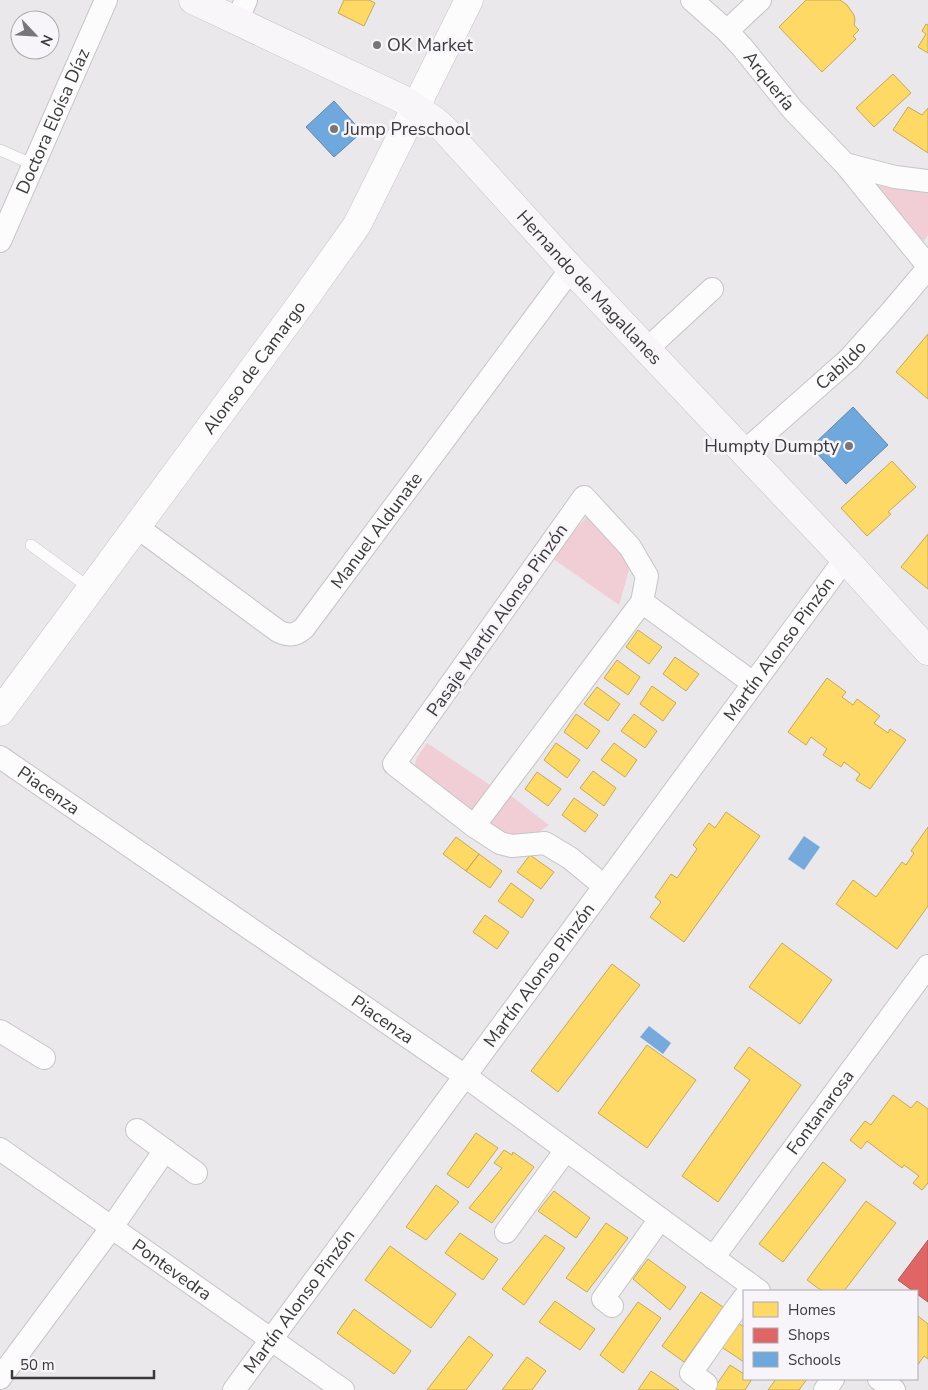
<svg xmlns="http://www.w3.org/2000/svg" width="928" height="1390" viewBox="0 0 928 1390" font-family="'Nunito Sans',sans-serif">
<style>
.green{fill:#f1ced6}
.water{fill:#77aadc}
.homes{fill:#ffd966;stroke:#c4a959}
.shops{fill:#e06666;stroke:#ae5859}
.schools{fill:#6fa8dc;stroke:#5f87ac}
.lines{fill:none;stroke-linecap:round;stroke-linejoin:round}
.service-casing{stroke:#c5c4c6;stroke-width:12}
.minor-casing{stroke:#c5c4c6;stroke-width:24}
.tertiary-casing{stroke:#c5c4c6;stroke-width:29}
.secondary-casing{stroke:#c5c4c6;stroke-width:29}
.service{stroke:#fcfcfc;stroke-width:11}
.minor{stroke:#fcfcfc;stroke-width:22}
.tertiary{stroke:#fcfcfc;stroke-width:28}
.secondary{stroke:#f9f6f9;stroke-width:28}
.poi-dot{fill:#787679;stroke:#f7f5fa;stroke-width:2}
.labels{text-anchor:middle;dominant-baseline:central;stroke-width:5;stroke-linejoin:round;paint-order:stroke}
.poi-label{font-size:18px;fill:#3a393b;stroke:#f7f5fa;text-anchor:start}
.street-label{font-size:18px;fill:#3a393b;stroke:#f7f5fa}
</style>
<rect width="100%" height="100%" fill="#eae8eb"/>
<path class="green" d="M875 185 928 191V235L922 244Z
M588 515 623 550 629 570 619 605 552 558Z
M427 743 490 785 472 810 413 770 417 757Z
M506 792 549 825 529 839 514 840 484 823Z"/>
<path class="water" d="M804 836 820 847 804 870 788 859Z
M649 1026 671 1043 663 1054 640 1037Z"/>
<path class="homes" d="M344 0H369L375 3 364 26 338 13Z
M806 0H840L847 5 854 15 855 20 854 25 859 30 853 36 856 39 822 72 779 27Z
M926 24 928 25V53L918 47 926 34 922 31Z
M893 74 911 93 874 127 856 108Z
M908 107 922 115 928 108V153L893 130Z
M928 334V399L896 372Z
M892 461 916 487 888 512 891 514 867 536 841 508Z
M928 534V589L901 567Z
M638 630 662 647 649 664 626 647Z
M675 657 699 674 686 691 663 674Z
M617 660 640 677 628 695 604 678Z
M827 678 846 692 842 697 853 705 857 699 880 716 874 723 888 733 890 729 906 740 870 789 856 780 860 774 844 762 841 767 823 755 827 749 811 737 806 745 788 732Z
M652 686 676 703 663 721 640 704Z
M597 687 620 704 608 721 584 704Z
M576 714 600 731 587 749 564 732Z
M634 714 657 731 645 748 621 731Z
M556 743 580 760 567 778 544 760Z
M614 743 637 760 625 777 601 760Z
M593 771 616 788 604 806 580 788Z
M537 772 561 789 548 806 525 789Z
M574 798 598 815 585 832 562 815Z
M726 812 760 836 684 942 650 917 661 902 655 897 671 874 677 878 697 849 693 845 709 823 715 828Z
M928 827V906L897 949 836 904 853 880 876 897 902 862 906 865 914 853 911 851Z
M456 837 479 854 466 871 443 854Z
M479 854 502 871 490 888 466 871Z
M530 855 554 872 541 889 517 872Z
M511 883 534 900 522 918 498 901Z
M485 915 509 932 497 949 473 932Z
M782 943 832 980 800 1024 749 987Z
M612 964 640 985 558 1092 531 1071Z
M647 1045 696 1080 647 1148 598 1113Z
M749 1047 801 1085 718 1202 682 1176 750 1080 734 1068Z
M893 1095 911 1108 917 1101 928 1109V1183L922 1190 913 1183 919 1176 904 1165 902 1168 867 1141 861 1149 850 1140 865 1121 871 1125Z
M476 1133 498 1148 468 1188 447 1174Z
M504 1150 512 1155 513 1152 534 1167 492 1223 469 1208 502 1168 494 1163Z
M823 1162 846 1180 783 1262 759 1244Z
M436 1185 459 1202 426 1240 406 1227Z
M554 1191 590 1218 576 1238 538 1211Z
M866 1201 896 1223 844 1291H822L807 1280Z
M606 1223 628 1238 587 1292 566 1278Z
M460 1233 498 1259 483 1280 445 1253Z
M545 1235 565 1248 524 1305 502 1289Z
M390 1246 456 1294 431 1328 365 1280Z
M648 1259 686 1287 670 1310 633 1279Z
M701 1292 723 1307 684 1362 662 1346Z
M555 1301 595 1329 580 1350 539 1322Z
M638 1302 661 1318 623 1373 600 1355Z
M354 1309 411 1351 394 1374 337 1333Z
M918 1316 928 1324V1359L924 1356 917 1366Z
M738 1323 744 1327V1362L720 1346Z
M469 1336 493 1355 466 1390H427Z
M527 1357 546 1371 532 1390H502Z
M730 1365 744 1374V1379H752L745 1390H713Z
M651 1371 679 1390H638Z
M776 1379H807L799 1390H768Z"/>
<path class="shops" d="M928 1240V1302L917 1294V1291H913L898 1280Z"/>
<path class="schools" d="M334 101 362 132 334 157 306 127Z
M853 407 888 445 846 484 811 447Z"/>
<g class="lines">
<g class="service-casing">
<path id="service" d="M0 150 34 165
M31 545 91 589"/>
</g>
<g class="minor-casing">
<g id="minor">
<path id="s1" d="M692 0 727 31 742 47 793 110 845 164 928 266"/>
<path d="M237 21 246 0"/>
<path d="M727 31 760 0"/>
<path d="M845 164 895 177 928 181"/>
<path id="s2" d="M0 241 106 0"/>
<path d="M647 349 712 289"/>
<path id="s3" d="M744 452 849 359 890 313 928 268"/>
<path id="s4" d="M137 527 278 631C288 636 295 636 304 628L571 269"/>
<path d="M642 602 753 683"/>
<path id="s5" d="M0 757 465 1076 759 1291"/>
<path d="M474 826 642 602 647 576 630 547 584 497 394 764 474 826 500 843 512 846 545 843 570 858 604 886"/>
<path d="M0 1031 44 1058"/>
<path d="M137 1130 196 1173"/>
<path id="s6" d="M0 1149 343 1390"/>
<path d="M506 1232 566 1150"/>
<path id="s7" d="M713 1258 928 966"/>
<path d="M612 1306 603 1299 660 1219"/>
<path d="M0 1378 112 1227 165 1150"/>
<path d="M879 1379 894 1390"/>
<path d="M706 1384 691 1373 735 1310 744 1298"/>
<path id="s8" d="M234 1390 845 559"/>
<path d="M825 1390 833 1379"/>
</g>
</g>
<g class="tertiary-casing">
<g id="tertiary">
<path id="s9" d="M0 712 298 308 357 225 469 0"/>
</g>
</g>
<g class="secondary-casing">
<g id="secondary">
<path id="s10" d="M193 0 402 99 434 120 444 129 571 269 845 559 928 651"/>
</g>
</g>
<use href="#service" class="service"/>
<use href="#minor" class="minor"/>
<use href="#tertiary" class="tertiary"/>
<use href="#secondary" class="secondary"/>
</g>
<g class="poi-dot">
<circle cx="377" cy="45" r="5"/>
<circle cx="334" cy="129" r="5"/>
<circle cx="849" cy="446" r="5"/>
</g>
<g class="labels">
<g class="poi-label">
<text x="387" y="45">OK Market</text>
<text x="344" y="129">Jump Preschool</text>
<text x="839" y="446" text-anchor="end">Humpty Dumpty</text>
</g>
<g class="street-label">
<text stroke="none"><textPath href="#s1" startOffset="112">Arquería</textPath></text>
<text stroke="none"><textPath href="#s2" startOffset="131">Doctora Eloísa Díaz</textPath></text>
<text stroke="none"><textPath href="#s10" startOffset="498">Hernando de Magallanes</textPath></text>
<text stroke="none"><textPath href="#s3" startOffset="130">Cabildo</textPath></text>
<text stroke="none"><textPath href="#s9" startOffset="428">Alonso de Camargo</textPath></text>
<text stroke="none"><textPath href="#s4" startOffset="325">Manuel Aldunate</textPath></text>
<text transform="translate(497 620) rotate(-55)">Pasaje Martín Alonso Pinzón</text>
<text stroke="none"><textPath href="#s8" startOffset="920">Martín Alonso Pinzón</textPath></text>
<text stroke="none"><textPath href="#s5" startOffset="59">Piacenza</textPath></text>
<text stroke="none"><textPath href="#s8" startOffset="515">Martín Alonso Pinzón</textPath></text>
<text stroke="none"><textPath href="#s5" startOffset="464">Piacenza</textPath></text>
<text stroke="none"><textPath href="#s7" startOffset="181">Fontanarosa</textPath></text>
<text stroke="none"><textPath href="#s6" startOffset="210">Pontevedra</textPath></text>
<text stroke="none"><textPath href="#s8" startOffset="110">Martín Alonso Pinzón</textPath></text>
</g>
</g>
<rect x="743" y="1290" width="175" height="90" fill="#f7f5fa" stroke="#abaaae"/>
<rect x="753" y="1302" width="25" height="15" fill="#ffd966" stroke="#abaaae"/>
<text x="788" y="1315" font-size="15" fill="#3a393b">Homes</text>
<rect x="753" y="1328" width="25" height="15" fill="#e06666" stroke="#abaaae"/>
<text x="788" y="1340" font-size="15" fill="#3a393b">Shops</text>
<rect x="753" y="1352" width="25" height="15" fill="#6fa8dc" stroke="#abaaae"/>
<text x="788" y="1365" font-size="15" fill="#3a393b">Schools</text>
<g transform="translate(35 35) rotate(115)"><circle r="24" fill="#f7f5fa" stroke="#abaaae"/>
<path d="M0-4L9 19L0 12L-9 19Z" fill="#787679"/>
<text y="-8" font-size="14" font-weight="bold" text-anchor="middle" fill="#3a393b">N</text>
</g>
<path d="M12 1370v8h142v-8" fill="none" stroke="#3a393b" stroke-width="2.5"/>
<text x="20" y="1370" font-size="15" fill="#3a393b" stroke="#f7f5fa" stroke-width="4" paint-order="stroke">50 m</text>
</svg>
